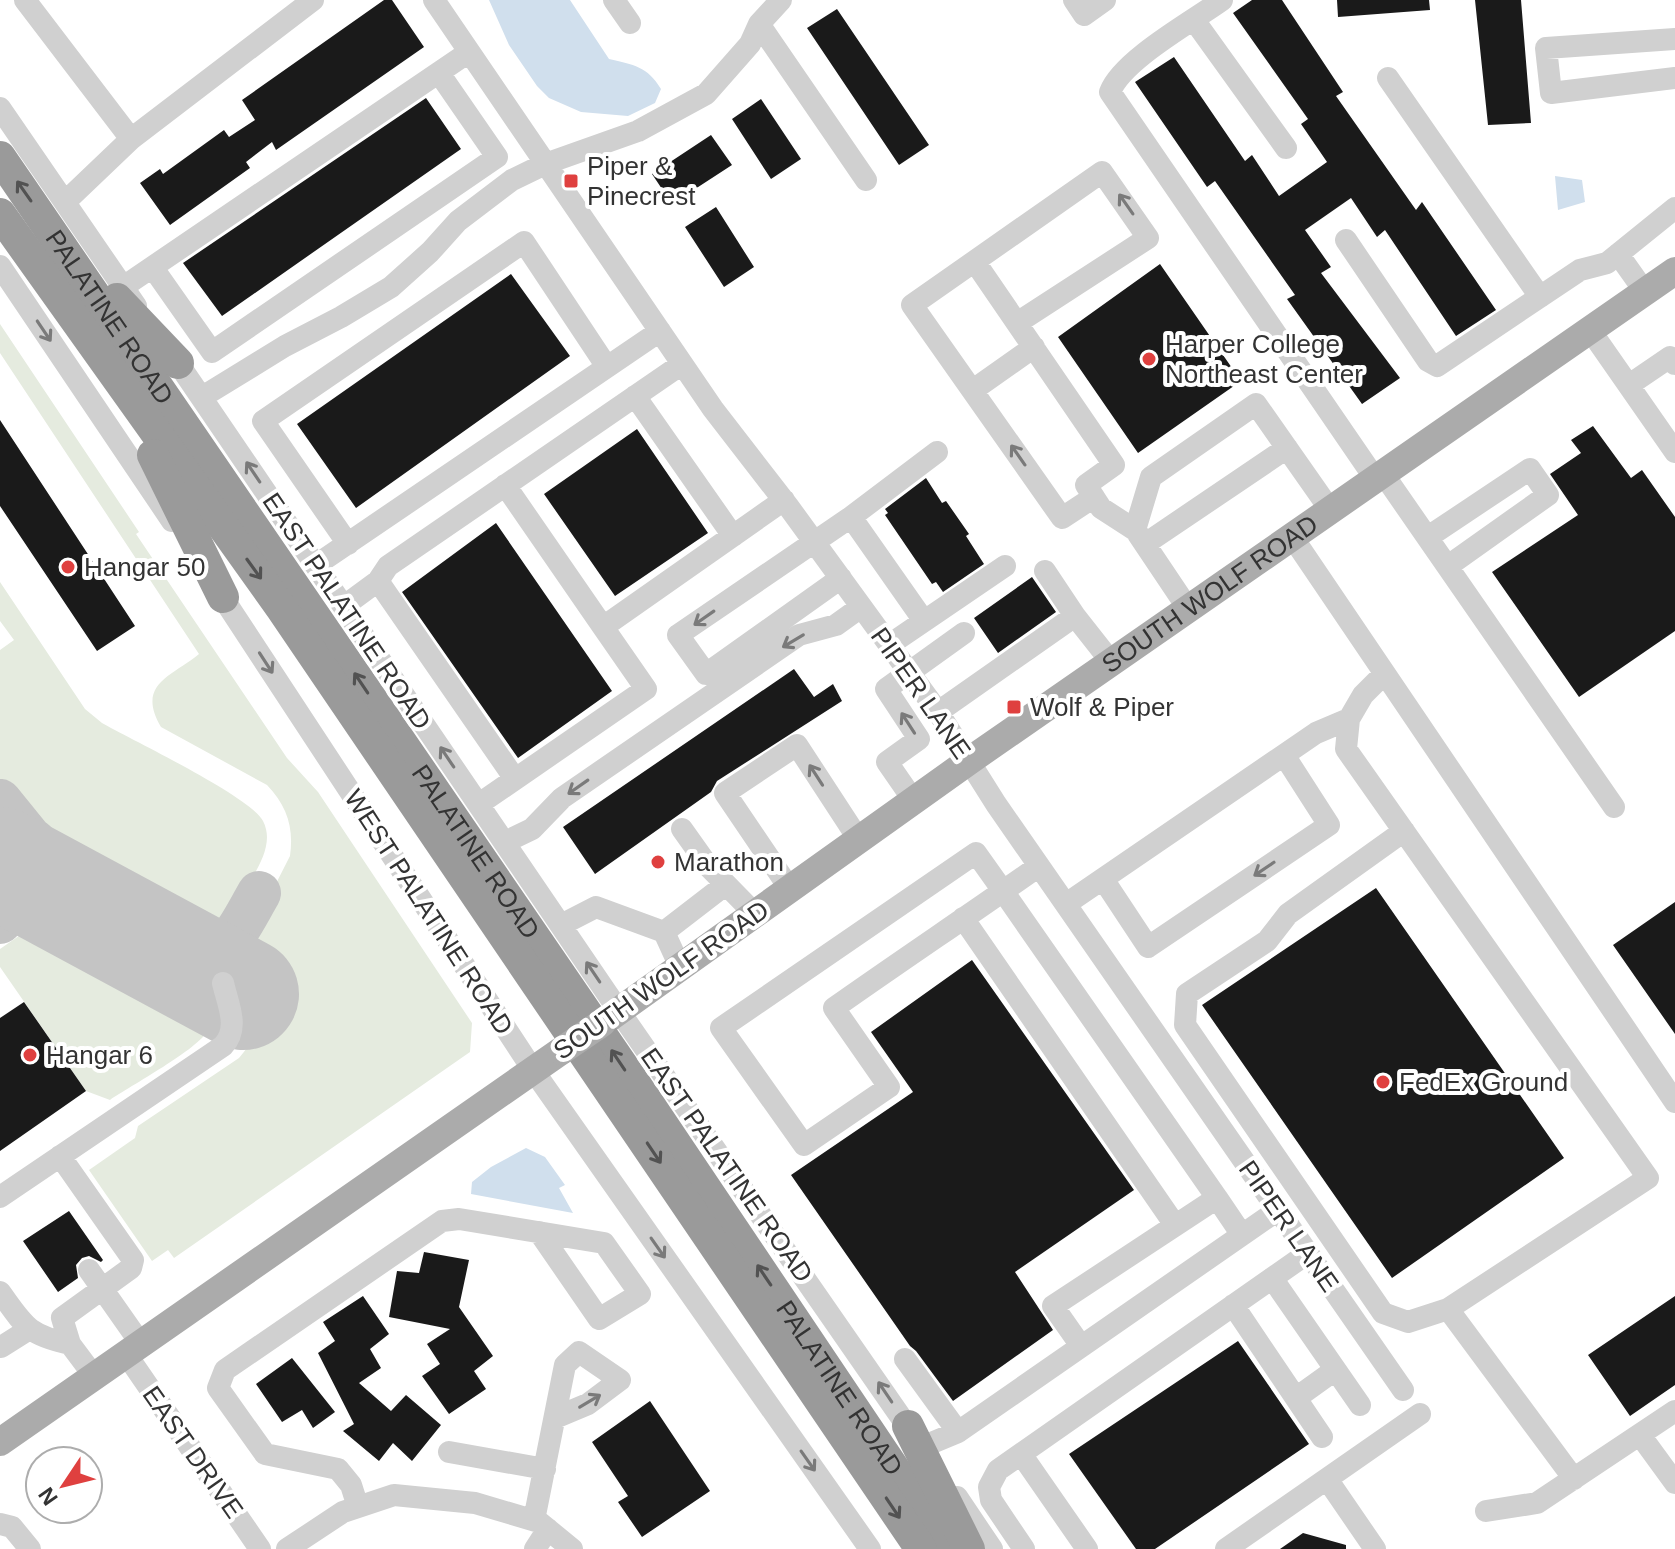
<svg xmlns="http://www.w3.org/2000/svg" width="1675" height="1549" viewBox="0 0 1675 1549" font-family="Arial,sans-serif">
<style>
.green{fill:#e5ebdf}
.water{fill:#d0dfed}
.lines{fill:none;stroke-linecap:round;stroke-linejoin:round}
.taxiway{stroke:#c4c4c4;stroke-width:44}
.runway{stroke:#c4c4c4;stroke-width:112}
.building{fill:#1a1a1a}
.minor{stroke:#d0d0d0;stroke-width:22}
.major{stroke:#ababab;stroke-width:28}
.highway{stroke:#9a9a9a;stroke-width:32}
.major-bridge{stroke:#ababab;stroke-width:28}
.oneway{stroke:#525252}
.oneway2{stroke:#7a7a7a}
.poi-dot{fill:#df403f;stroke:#fff;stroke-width:3}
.labels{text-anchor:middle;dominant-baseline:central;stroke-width:8;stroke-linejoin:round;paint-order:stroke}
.poi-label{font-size:26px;fill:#333;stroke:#fff;text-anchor:start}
.street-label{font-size:26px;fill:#333;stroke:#fff}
</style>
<rect width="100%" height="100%" fill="#fff"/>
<path class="green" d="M0 324 139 532 136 534 287 758 318 792 472 1023 470 1052 174 1258 168 1250 152 1261 89 1170 135 1138 138 1126 239 1058C279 1013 235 1006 234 966L290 856C294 827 287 806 267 785L161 727C136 684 171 677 199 654L0 353Z
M0 582 85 709 102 723C132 740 251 797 263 821 275 844 257 869 246 889 214 948 186 943 131 913 116 905 97 898 83 887 74 880 67 868 59 859 39 836 20 813 0 790V650L14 640 0 621Z
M0 811C12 824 27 839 27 858L0 843Z
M57 919 65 920 197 990C207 1002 215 1014 208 1030 199 1049 130 1086 110 1100L86 1091 0 967V949L39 922Z"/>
<path class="water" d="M489 0H570L609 59C634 65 647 66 661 89L655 103 628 116 581 112 549 98 537 86 509 45Z
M1555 176 1582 180 1585 202 1558 210Z
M526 1148 545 1157 565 1185 559 1188 573 1213 471 1194 472 1182 491 1167Z"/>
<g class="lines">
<path class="taxiway" d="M0 801 90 912
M0 922 14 908 38 863 34 841
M169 954C229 958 232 940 259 893"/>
<path class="runway" d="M0 863 243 994"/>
</g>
<path class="building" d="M384 0H392L424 47 276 150 272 142 246 162 250 168 170 225 140 183 160 169 163 174 224 130 229 137 255 120 242 100Z
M1252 0H1282L1343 92 1336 96 1416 210 1422 202 1496 310 1456 336 1385 230 1377 237 1351 198 1305 230 1331 267 1321 273 1400 378 1362 404 1287 299 1295 295 1215 181 1207 187 1135 82 1174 57 1245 161 1252 155 1279 196 1327 162 1301 124 1308 119 1233 13Z
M1337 0H1429L1430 10 1338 17Z
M1475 0H1521L1531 123 1488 125Z
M837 9 929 145 899 165 807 28Z
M426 98 461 149 222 316 183 263Z
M761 99 801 159 771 179 732 119Z
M711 135 732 165 672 204 652 174Z
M716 207 754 267 724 287 685 227Z
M1160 264 1241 381 1138 453 1058 337Z
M511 274 570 356 356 508 297 424Z
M0 420 135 626 97 651 0 506Z
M1593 426 1631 478 1642 470 1675 517V631L1579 697 1492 572 1578 515 1550 474 1581 453 1571 440Z
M637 429 708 533 615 596 544 494Z
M926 478 942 503 946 501 969 534 966 536 984 564 943 592 936 582 932 584 885 515 888 513 885 509Z
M496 523 612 691 518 758 402 592Z
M1032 577 1056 612 998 653 974 618Z
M794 669 814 697 833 684 842 701 717 781 711 792 595 874 563 827Z
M1376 888 1564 1158 1392 1278 1202 1005Z
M1675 902V1034L1613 945Z
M972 960 1134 1190 1015 1272 1053 1330 953 1401 916 1351 910 1346 791 1175 913 1092 871 1032Z
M24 1002 86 1091 0 1151V1018Z
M69 1211 103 1260 101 1262 89 1256 82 1258 76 1265 78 1278 58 1292 23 1241Z
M424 1252 469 1260 459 1307 493 1356 474 1371 486 1389 449 1414 422 1376 440 1364 427 1344 450 1329 389 1317 397 1271 419 1273Z
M363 1296 389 1334 370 1349 381 1368 359 1383 391 1411 406 1395 441 1425 412 1461 393 1443 379 1461 343 1431 354 1424 318 1353 335 1341 323 1322Z
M1675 1296V1385L1630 1416 1588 1355Z
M1238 1341 1309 1444 1155 1549H1136L1069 1454Z
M292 1358 335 1412 313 1428 302 1410 282 1422 256 1384Z
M650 1401 710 1491 642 1537 618 1502 628 1496 592 1442Z
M1303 1533 1346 1545V1549H1280Z"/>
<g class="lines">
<path class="minor" d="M25 0 131 139
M434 0 713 409 788 506 938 712 996 804 1403 1390
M614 0 630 23
M1074 0 1084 15 1105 0
M1222 0C1193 21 1122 60 1110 92L1376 480
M1194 20 1286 148
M759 24 866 180
M1675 39 1546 48 1551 93 1675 78
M1388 78 1540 297
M0 108 136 306
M65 202 131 139 313 0
M1346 240 1428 361 1437 366 1580 270 1607 263 1675 208
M1618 254 1645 292
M975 262 1114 465 1086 485 1101 508 1135 530 1151 477 1256 404 1331 511
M0 266 172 521
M153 268 212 352 497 157 439 73
M123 287 469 52
M1017 323 1148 238 1102 172 912 305 1062 518 1094 497
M1590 330 1675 452
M171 353 619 1011 914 1436
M1629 385 1670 357 1675 364
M973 390 1034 347
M635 396 733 536
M202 397 285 346 341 317 391 287 430 252 458 221 512 180 545 164 638 131 706 94 750 44 759 24 781 0
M1384 475 1614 807
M505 485 603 627
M851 517 937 452
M1138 534 1189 610
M1428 537 1530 469 1548 495 1448 566
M1293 538 1675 1102
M348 544 263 421 524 242 607 367
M1145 544 1287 448
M316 565 660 331
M841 578 706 674 678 635 851 517 924 621
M378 581 388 566 682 364
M215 586 533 1070 870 1549
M344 606 378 581 515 779
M1075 616 1112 663
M889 645 1005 566
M938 712 1075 616 1045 571
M1349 719 1346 749 1648 1178 1448 1309 1574 1479
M914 801 887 762 919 739 886 689 964 633
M479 804 646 689 603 627 784 500
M682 829 709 867 755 914
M1404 831 1288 914 1267 941 1187 994 1185 1025 1383 1313 1408 1322 1448 1309
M505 842 532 829 562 798 799 635 836 625 861 607
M1039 866C971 914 902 960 834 1008L889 1087 804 1145 721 1028 976 853 1003 891 1217 1198 1053 1306 1081 1346
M1103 879 1148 947 1329 825 1284 755
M790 889 725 793 797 745 859 840
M1066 904 1316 733 1349 719 1363 695 1384 674
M963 918 1175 1225
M561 925 596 907 664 932 725 885
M664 932 680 967
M60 1156 133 1260 131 1268 62 1318 70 1344 94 1376
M0 1197 223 1046C240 1028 228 1005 223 983
M1217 1198 1242 1235
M89 1270 141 1344
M1272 1278 1360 1405
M0 1292C24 1325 27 1335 70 1344
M1233 1305 1322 1437
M1 1347 28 1330
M126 1354 260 1549
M905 1359 958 1432
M1296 1398 1335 1370
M1640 1435 1675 1483
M922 1447 958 1432 1278 1210
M449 1452 545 1469
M1021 1454 1087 1549
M1327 1479 1375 1549
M957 1497 992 1549
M358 1507 351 1485 338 1469 265 1454 218 1388 225 1370 442 1221 459 1219 604 1243 640 1294 599 1319 539 1232
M1486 1511 1537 1503 1675 1411
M534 1520 565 1365 579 1352 620 1380 588 1404 557 1417
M0 1524 12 1527 30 1549
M287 1549 343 1512 394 1495 475 1503 539 1522 572 1549
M535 1549 548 1529
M1024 1549 991 1500 989 1487 998 1470 1308 1253
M1226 1549 1420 1414"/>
<g class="major">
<path id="s1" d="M602 1023 969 761 1675 271"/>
<path d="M0 1442 561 1051"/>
</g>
<g class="highway">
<path id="s2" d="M0 157 644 1097 948 1549"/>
<path d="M0 214 282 609 921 1549"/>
<path d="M117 299 178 363"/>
<path d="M153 455 223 597"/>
<path d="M908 1426 969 1549"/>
</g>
<path class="major-bridge" d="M561 1051 602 1023"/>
</g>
<defs><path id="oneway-shaft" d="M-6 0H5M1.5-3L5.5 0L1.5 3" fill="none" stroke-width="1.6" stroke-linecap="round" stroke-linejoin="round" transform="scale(2)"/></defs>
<g class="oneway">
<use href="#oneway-shaft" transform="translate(24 191) rotate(-125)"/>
<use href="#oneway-shaft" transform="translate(254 569) rotate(54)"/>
<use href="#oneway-shaft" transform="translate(361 683) rotate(-124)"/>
<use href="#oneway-shaft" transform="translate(618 1060) rotate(-124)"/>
<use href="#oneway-shaft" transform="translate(654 1153) rotate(56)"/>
<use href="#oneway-shaft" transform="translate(764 1275) rotate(-124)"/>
<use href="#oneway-shaft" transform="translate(893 1508) rotate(56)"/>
</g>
<g class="oneway2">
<use href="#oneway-shaft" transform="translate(1126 204) rotate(-125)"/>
<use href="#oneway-shaft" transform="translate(44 331) rotate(56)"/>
<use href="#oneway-shaft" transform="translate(1018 455) rotate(-125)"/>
<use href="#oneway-shaft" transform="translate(253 472) rotate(-124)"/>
<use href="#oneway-shaft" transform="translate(704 618) rotate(145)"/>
<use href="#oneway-shaft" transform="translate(793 641) rotate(149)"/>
<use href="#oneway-shaft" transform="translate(266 663) rotate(57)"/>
<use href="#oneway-shaft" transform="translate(908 723) rotate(-123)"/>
<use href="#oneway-shaft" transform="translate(447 757) rotate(-124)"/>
<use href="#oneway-shaft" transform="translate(816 775) rotate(-123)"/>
<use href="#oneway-shaft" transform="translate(578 787) rotate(145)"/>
<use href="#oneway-shaft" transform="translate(1264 869) rotate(146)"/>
<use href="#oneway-shaft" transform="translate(593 972) rotate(-124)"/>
<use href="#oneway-shaft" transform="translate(658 1248) rotate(55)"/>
<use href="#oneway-shaft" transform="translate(885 1392) rotate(-124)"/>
<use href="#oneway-shaft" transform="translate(590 1401) rotate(-31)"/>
<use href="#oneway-shaft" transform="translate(808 1461) rotate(55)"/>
</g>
<g class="poi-dot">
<rect x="563" y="173" width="16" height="16" rx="4"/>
<circle cx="1149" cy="359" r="8"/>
<circle cx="68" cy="567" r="8"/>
<rect x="1006" y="699" width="16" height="16" rx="4"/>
<circle cx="658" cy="862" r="8"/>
<circle cx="30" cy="1055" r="8"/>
<circle cx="1383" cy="1082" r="8"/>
</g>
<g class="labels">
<g class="poi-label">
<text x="587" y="166">Piper &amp;<tspan x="587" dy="30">Pinecrest</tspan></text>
<text x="1165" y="344">Harper College<tspan x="1165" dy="30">Northeast Center</tspan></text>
<text x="84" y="567">Hangar 50</text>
<text x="1030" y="707">Wolf &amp; Piper</text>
<text x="674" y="862">Marathon</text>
<text x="46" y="1055">Hangar 6</text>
<text x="1399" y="1082">FedEx Ground</text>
</g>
<g class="street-label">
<text stroke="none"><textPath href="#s2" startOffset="194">PALATINE ROAD</textPath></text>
<text stroke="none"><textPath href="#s1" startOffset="744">SOUTH WOLF ROAD</textPath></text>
<text transform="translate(347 611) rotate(56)">EAST PALATINE ROAD</text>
<text transform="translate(921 693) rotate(55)">PIPER LANE</text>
<text stroke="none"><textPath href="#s2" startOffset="842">PALATINE ROAD</textPath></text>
<text transform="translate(429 912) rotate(57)">WEST PALATINE ROAD</text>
<text transform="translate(661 980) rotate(-35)">SOUTH WOLF ROAD</text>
<text transform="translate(727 1165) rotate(55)">EAST PALATINE ROAD</text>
<text transform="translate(1289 1226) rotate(55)">PIPER LANE</text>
<text stroke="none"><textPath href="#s2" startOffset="1490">PALATINE ROAD</textPath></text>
<text transform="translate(193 1452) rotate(55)">EAST DRIVE</text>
</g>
</g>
<g transform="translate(64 1485) rotate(235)"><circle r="38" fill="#ffffff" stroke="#adadad" stroke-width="2"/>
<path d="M0-6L14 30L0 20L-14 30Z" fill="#df403f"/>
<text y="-12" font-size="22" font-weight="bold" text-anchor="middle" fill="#333333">N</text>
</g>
</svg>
